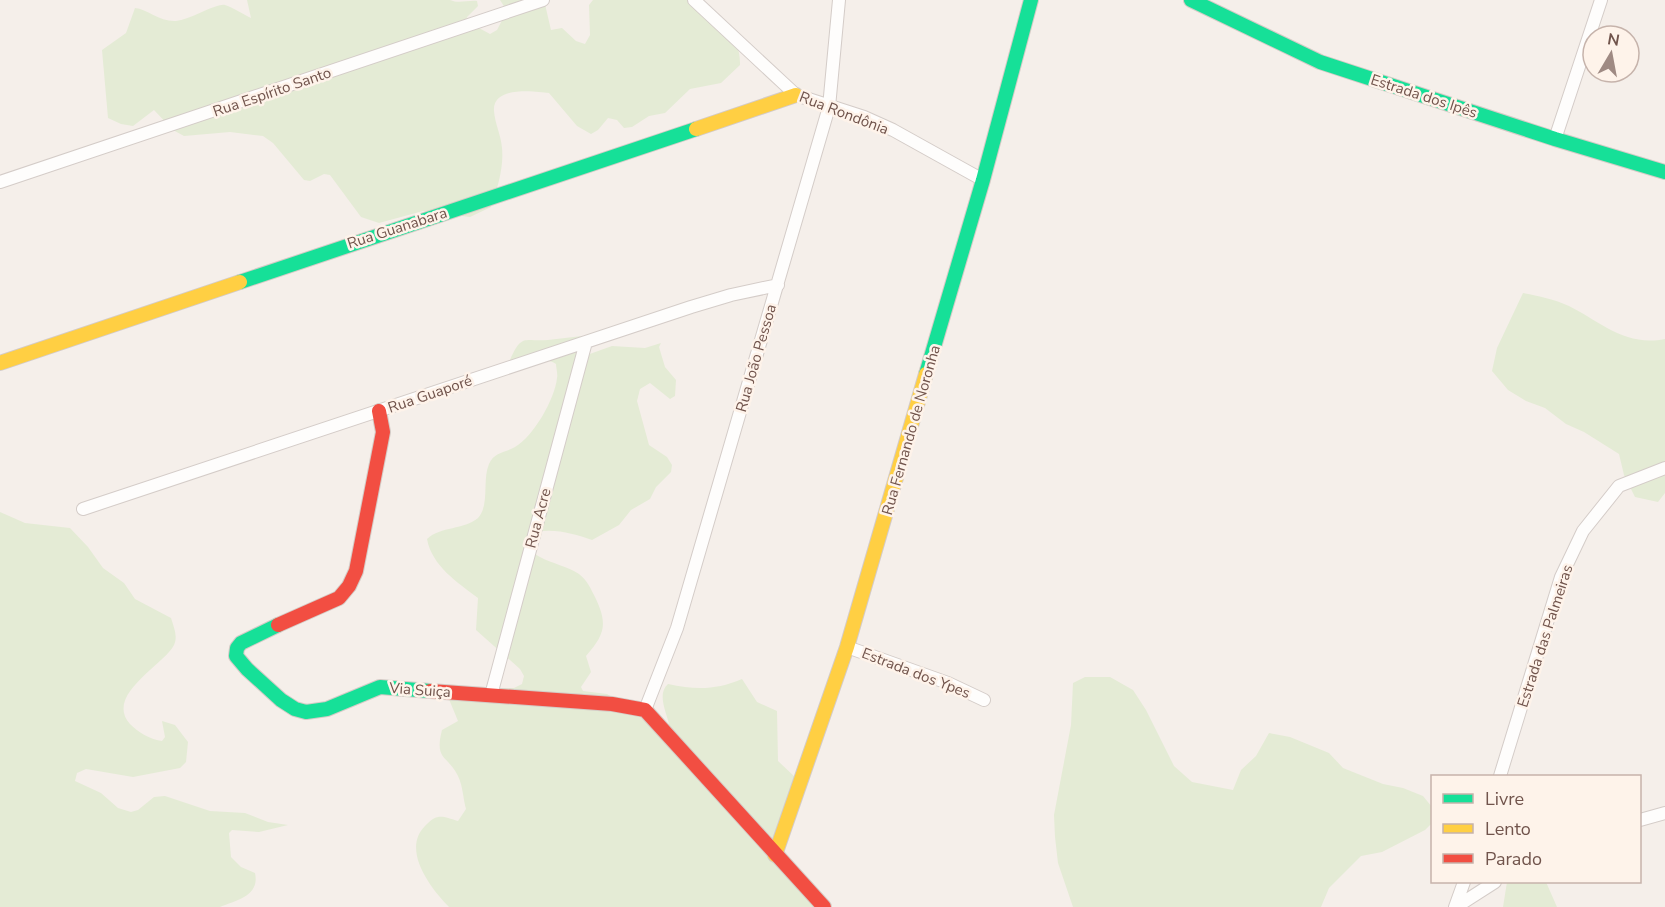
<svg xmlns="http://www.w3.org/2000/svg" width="1665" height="907" viewBox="0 0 1665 907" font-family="'Nunito Sans',sans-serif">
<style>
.green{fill:#e4ebd5}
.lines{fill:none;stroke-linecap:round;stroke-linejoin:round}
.street-casing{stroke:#d4ccc8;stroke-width:14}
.fast-casing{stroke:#d4cbc6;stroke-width:16}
.slow-casing{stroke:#d4cbc6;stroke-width:16}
.jam-casing{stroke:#d4cbc6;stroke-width:16}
.street{stroke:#fefdfc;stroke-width:12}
.fast{stroke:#16e098;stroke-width:14}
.slow{stroke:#ffcf43;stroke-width:14}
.jam{stroke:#f24e42;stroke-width:14}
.labels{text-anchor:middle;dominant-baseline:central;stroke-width:5;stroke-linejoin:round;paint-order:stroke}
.street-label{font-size:15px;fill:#71544c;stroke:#fef3ea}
</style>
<rect width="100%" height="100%" fill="#f5efea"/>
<path class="green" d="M247 0H450C459 4 468 0 477 1L478 6 467 17 466 21 490 34 497 30 507 11 500 0H544L551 30 562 28 576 41 585 44 590 35 589 5 593 0H702C722 15 741 39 740 65L721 83 690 89 665 113 649 116 632 127 624 128 617 120 608 118 598 130 591 134 577 126 549 93C534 91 492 86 494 111 495 124 501 135 502 148 504 168 497 189 491 207L470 217 423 211 379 223 361 217 330 175 324 174 310 181 304 180 273 143 263 136 230 132 184 136 173 130 154 110 133 126 121 124 108 118 102 50 126 33 135 8C147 9 160 22 176 21 190 20 216 3 225 5 234 8 243 14 251 18Z
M1523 293C1538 296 1554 299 1569 306 1601 322 1625 347 1665 339V493L1658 502 1635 497 1624 475 1619 454 1584 432 1566 424 1545 408 1526 401 1508 390 1492 371 1497 348Z
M582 336 587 338V355L612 346 645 348 661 343 659 347 665 367 676 380 675 396 670 399 650 383 640 389 637 401 649 445 667 457 672 465 671 472 656 487 650 499 631 510 619 525 592 540C572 533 548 526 527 535L526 545C531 549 535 555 540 557 553 564 567 566 579 574 587 580 591 589 595 597 608 624 605 634 586 656L591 672 581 687 583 691 607 694 665 728 669 724C666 711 657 694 668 684 696 690 716 690 742 679L757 702 777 711 778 761 795 777 781 843 788 859 820 907H449C431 889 401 850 425 826 437 813 442 816 458 821L466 809C463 799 463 786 458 776 448 755 434 761 442 730L458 721 446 692 457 688H514L522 684 524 676 520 669 476 630 478 598C457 582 432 566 427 539 441 526 464 530 478 518 490 505 482 480 489 464 494 452 505 453 515 447 533 437 555 399 557 378 558 374 556 368 556 364 544 355 527 364 513 368L510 360C522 333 524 342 548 340 559 339 571 337 582 336Z
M0 512 25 523 70 528 88 547 103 568 124 583 135 599 171 618C174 628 178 636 174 645 164 665 104 695 130 724 138 732 151 740 162 741L165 737 162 721 175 725 188 742 186 762 180 768 133 777 86 769 77 773 75 781 101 793 118 808 131 812 138 810 154 797 165 796 210 811 245 813 268 822 288 825 259 832 232 830 229 833 231 857 241 867 255 873C260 896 237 900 220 907H0Z
M1085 677H1110L1133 690 1146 710 1174 766 1192 782 1233 790 1241 770 1256 756 1269 733 1290 737 1329 753 1343 768 1383 784 1403 788 1423 796 1432 807V823L1425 830 1382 852 1361 856 1329 888 1321 907H1073L1058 863 1055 837 1054 815 1071 725 1073 683Z
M1507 882H1546L1557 907H1503Z"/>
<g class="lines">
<g class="street-casing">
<path id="street" d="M694 0 796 95 864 117 893 130 983 180
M1555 139 1601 0
M0 182 543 0
M83 509 691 307 731 295 778 285
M847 647 948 683 984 700
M491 695 586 342
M645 710 677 628 829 107 839 0
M1500 776 1561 577 1583 531 1619 486 1665 468
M1640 820 1665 813
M1455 907 1464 882
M1456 907 1495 882"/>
</g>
<g class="fast-casing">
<path id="fast" d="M1191 0 1320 62 1555 139 1665 172
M240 282 696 129
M926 374 983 180 1031 0
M278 625 241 643 237 648 236 656 247 669 281 700 295 709 306 712 327 709 380 687 430 691"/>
</g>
<g class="slow-casing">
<path id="slow" d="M696 129 796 95
M0 363 240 282
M775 855 847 647 926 374"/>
</g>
<g class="jam-casing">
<path id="jam" d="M278 625 339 598 349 586 356 571 383 432 379 411
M430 691 612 704 645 710 824 907"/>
</g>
<use href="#street" class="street"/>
<use href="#fast" class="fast"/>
<use href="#slow" class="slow"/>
<use href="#jam" class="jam"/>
</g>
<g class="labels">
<g class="street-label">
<text transform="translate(272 92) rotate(-19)">Rua Espírito Santo</text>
<text transform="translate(1424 96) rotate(18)">Estrada dos Ipês</text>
<text transform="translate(844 113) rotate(21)">Rua Rondônia</text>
<text transform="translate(397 228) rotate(-18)">Rua Guanabara</text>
<text transform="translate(756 358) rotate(-74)">Rua João Pessoa</text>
<text transform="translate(430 394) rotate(-19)">Rua Guaporé</text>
<text transform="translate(911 430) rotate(-74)">Rua Fernando de Noronha</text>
<text transform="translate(538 518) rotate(-75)">Rua Acre</text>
<text transform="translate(1545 636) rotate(-72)">Estrada das Palmeiras</text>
<text transform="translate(916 673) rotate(21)">Estrada dos Ypes</text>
<text transform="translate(420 690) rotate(4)">Via Suiça</text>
</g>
</g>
<rect x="1431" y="775" width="210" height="108" fill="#fef3ea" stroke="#c6b3ab" stroke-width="1.5"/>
<rect x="1443" y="794" width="30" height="9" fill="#16e098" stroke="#c6b3ab" stroke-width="1.5"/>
<text x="1485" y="805" font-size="18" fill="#71544c">Livre</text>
<rect x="1443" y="824" width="30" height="9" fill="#ffcf43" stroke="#c6b3ab" stroke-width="1.5"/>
<text x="1485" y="835" font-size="18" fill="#71544c">Lento</text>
<rect x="1443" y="854" width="30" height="9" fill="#f24e42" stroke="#c6b3ab" stroke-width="1.5"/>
<text x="1485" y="865" font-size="18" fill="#71544c">Parado</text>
<g transform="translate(1611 54) rotate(10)"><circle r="28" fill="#fef3ea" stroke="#c6b3ab" stroke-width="1.5"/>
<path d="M0-4.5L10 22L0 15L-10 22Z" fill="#9f8a83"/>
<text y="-9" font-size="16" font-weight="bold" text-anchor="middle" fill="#71544c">N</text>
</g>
</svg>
